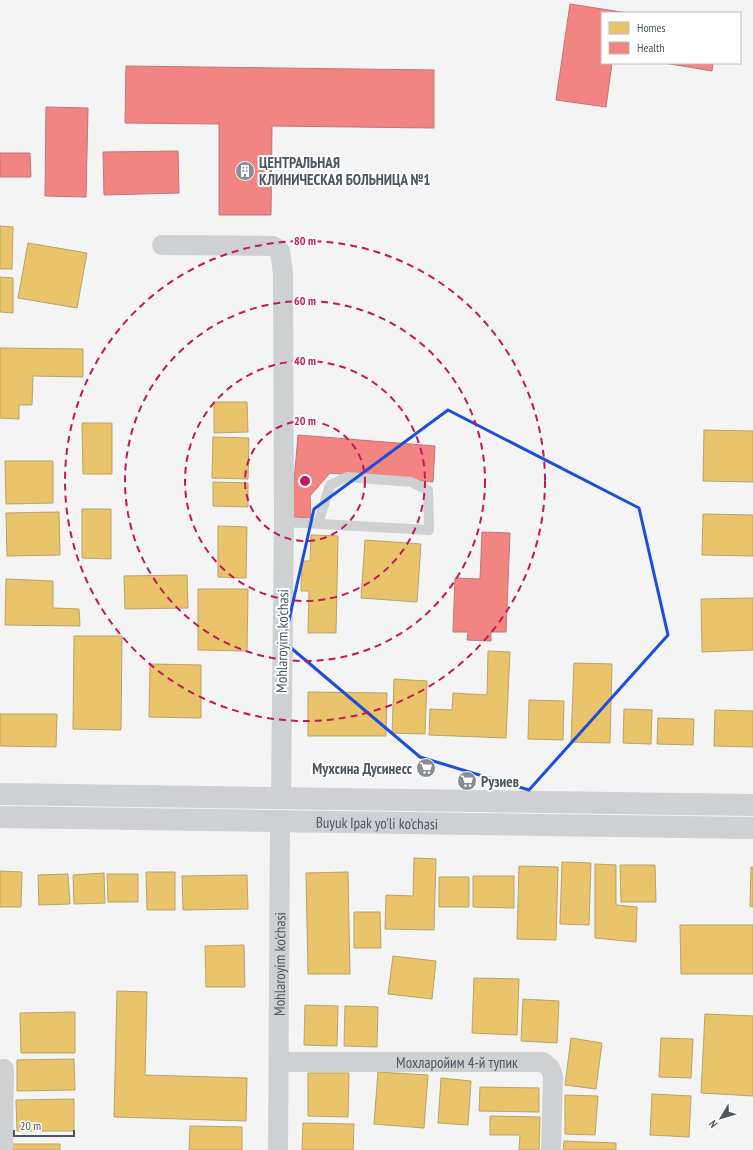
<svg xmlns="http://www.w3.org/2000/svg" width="753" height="1150" viewBox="0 0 753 1150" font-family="'PT Sans Narrow',sans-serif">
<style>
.homes{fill:#e9c46a;stroke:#b9a367}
.health{fill:#f28482;stroke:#c07678}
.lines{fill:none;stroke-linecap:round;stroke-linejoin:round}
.service{stroke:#ced0d2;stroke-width:10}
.minor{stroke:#ced0d2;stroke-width:20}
.secondary{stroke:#ced0d4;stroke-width:22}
.marked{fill:none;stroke:#1d4ed8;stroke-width:3;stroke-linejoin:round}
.ring{fill:none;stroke:#c2185b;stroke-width:2;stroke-dasharray:7 5}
.labels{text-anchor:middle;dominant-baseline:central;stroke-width:4;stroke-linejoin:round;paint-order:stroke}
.poi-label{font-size:15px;font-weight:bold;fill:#4a5661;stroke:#fff;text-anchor:start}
.street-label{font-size:15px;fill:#4a5661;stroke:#fff}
.centre{fill:#c2185b;stroke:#fff;stroke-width:2}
.ring-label{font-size:12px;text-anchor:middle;font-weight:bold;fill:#c2185b;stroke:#fff;stroke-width:4;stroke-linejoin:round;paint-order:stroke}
</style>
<rect width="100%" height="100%" fill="#f4f4f4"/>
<path class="homes" d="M0 226 13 227 12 269H0Z
M28 243 87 253 77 308 18 298Z
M0 277 13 278V313L0 312Z
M0 348 83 349V377L33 376 32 405H19V419L0 418Z
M214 402H247L248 432 214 433Z
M82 423H112V474H83Z
M704 430 753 431V482L703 481Z
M213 437 249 438 248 479 212 478Z
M5 461H53V503L6 504Z
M213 482 248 483V507L213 506Z
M82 509H111V559L82 558Z
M59 512 60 555 7 556 6 513Z
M703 514 753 515V556L702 555Z
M218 526 247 527 246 578 218 577Z
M311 535 338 536 336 633H308L309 591H301L302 561H310Z
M365 540 421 544 417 602 361 598Z
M187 575 188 608 125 609 124 576Z
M6 579 53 581V608L79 609 80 626 5 625Z
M198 589H248L247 651 198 650Z
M753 598V650L702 652 701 599Z
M74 636H122L121 730 73 729Z
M488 651 510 652 506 738 429 735 430 709 452 710 453 693 487 695Z
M574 663 612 664 610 743 571 742Z
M150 664 201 665V718L149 717Z
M394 679 427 681 425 734 392 733Z
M308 692 387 693 386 736H308Z
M529 700 564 701 563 740 528 739Z
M624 709 652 710 651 744 623 743Z
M715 710 753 711V747L714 746Z
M0 714H57L56 747 0 746Z
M658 718 694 719 693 745 657 744Z
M414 858 436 859 434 930 385 929 386 895 413 896Z
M562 862 591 863 589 925 560 924Z
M595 864 616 865V905L637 907 636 942 595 938Z
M620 865H655L656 902H621Z
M519 866 558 867 556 940 517 939Z
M751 867H753V907L750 906Z
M0 871 22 872 21 907H0Z
M146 872H175V910H147Z
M348 872 350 974H308L306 873Z
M104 873 105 903 74 904 73 875Z
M68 874 70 904 39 905 38 875Z
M107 874H138V902H108Z
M247 875 248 909 183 910 182 876Z
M473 876H514V908L473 907Z
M439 877H469V907H439Z
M354 912H380L381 948H354Z
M680 925H753V974H681Z
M244 945 245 987H206L205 946Z
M393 956 436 961 432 999 388 994Z
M474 978 519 979 517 1035 472 1033Z
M117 991 147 992 145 1075 247 1078 246 1121 114 1117Z
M523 999 559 1001 557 1043 521 1041Z
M305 1005 338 1006 337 1046 304 1045Z
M345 1006 378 1007 377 1047 344 1046Z
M75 1012V1053H21L20 1013Z
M705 1014 753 1016V1096L701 1093Z
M571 1038 602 1043 596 1089 565 1085Z
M661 1038 693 1039 691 1078 659 1077Z
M74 1059 75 1090 17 1091V1060Z
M378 1072 428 1075 424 1128 374 1124Z
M308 1073H349L348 1117 308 1116Z
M441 1078 471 1081 468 1125 438 1123Z
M480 1087 539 1088V1112L479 1111Z
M652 1094 691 1096 689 1137 650 1135Z
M565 1095 598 1096 595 1135 565 1134Z
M74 1099V1131H17L16 1100Z
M490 1116 540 1117 539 1150H519L520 1135H490Z
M303 1123 354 1124 353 1150H302Z
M190 1126 242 1127V1150H189Z
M564 1141 616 1143V1150H563Z
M9 1144H60V1150H9Z"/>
<path class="health" d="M570 4 628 13H602V63H612L606 107 556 100Z
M664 63H713L712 71Z
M126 66 434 70V128L272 126 271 215H219V124L125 123Z
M46 107 88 108 86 197 45 196Z
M178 151 179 193 104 195 103 152Z
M0 153H30L31 177H0Z
M298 435 435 446 433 482 330 473 310 496 311 518 291 517Z
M482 532 510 533 506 632H491V641L467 640 468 632H453L455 578 480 579Z"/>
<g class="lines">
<path class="service" d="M284 522 429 530 428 490 411 482 347 477 330 485 318 524"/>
<g class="minor">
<path d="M162 245 273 246 280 251 283 274 284 519 281 798"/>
<path id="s1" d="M279 1062H543L550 1068 553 1076 551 1150"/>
<path d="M3 1150 4 1069"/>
<path id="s2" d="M278 1150 280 821"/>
</g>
<g class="secondary">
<path d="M0 794 753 805"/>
<path id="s3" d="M0 817 753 828"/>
</g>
</g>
<path class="marked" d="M448 410 639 508 668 635 529 790 420 757 284 642 314 509Z"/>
<g class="ring">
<circle cx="305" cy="481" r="60"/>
<circle cx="305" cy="481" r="120"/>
<circle cx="305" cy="481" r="180"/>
<circle cx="305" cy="481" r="240"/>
</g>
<defs>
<g id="building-disc" transform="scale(1)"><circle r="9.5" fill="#868d94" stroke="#fff"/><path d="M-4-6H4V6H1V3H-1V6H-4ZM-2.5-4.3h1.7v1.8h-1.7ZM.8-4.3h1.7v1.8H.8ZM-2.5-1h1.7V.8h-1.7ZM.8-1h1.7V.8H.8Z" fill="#fff"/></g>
<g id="supermarket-disc" transform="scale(1)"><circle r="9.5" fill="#868d94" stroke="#fff"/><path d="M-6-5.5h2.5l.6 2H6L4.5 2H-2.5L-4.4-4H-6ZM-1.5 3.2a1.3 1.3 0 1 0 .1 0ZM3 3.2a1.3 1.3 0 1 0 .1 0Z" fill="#fff"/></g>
</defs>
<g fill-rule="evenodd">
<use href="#building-disc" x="245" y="171"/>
<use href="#supermarket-disc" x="426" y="768"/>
<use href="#supermarket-disc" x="467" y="781"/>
</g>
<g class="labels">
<g class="poi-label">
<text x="259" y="162">ЦЕНТРАЛЬНАЯ<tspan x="259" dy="17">КЛИНИЧЕСКАЯ БОЛЬНИЦА №1</tspan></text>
<text x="412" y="768" text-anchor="end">Мухсина Дусинесс</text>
<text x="481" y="781">Рузиев</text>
</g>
<g class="street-label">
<text transform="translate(282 641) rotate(-89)">Mohlaroyim ko'chasi</text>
<text stroke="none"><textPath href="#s3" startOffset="377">Buyuk Ipak yo'li ko'chasi</textPath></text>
<text stroke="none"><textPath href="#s2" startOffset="186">Mohlaroyim ko'chasi</textPath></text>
<text stroke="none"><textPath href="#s1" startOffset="178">Мохларойим 4-й тупик</textPath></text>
</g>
</g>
<circle cx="305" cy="481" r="6" class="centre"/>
<g class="ring-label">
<text x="305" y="245">80 m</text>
<text x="305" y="305">60 m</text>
<text x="305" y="365">40 m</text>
<text x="305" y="425">20 m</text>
</g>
<rect x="601" y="12" width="140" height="52" fill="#ffffff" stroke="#b7bbc0"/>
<rect x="609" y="22" width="20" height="12" fill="#e9c46a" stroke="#b7bbc0"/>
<text x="637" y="32" font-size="12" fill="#4a5661">Homes</text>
<rect x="609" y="42" width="20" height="12" fill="#f28482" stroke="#b7bbc0"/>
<text x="637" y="52" font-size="12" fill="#4a5661">Health</text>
<g transform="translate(721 1118) rotate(232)" stroke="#ffffff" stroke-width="3" paint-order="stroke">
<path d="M0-3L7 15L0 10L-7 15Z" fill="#4a5661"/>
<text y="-6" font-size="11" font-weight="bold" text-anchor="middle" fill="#4a5661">N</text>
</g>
<path d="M14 1130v6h60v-6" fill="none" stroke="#4a5661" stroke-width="2"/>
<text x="20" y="1130" font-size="12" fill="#4a5661" stroke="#ffffff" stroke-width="3" paint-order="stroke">20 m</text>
</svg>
